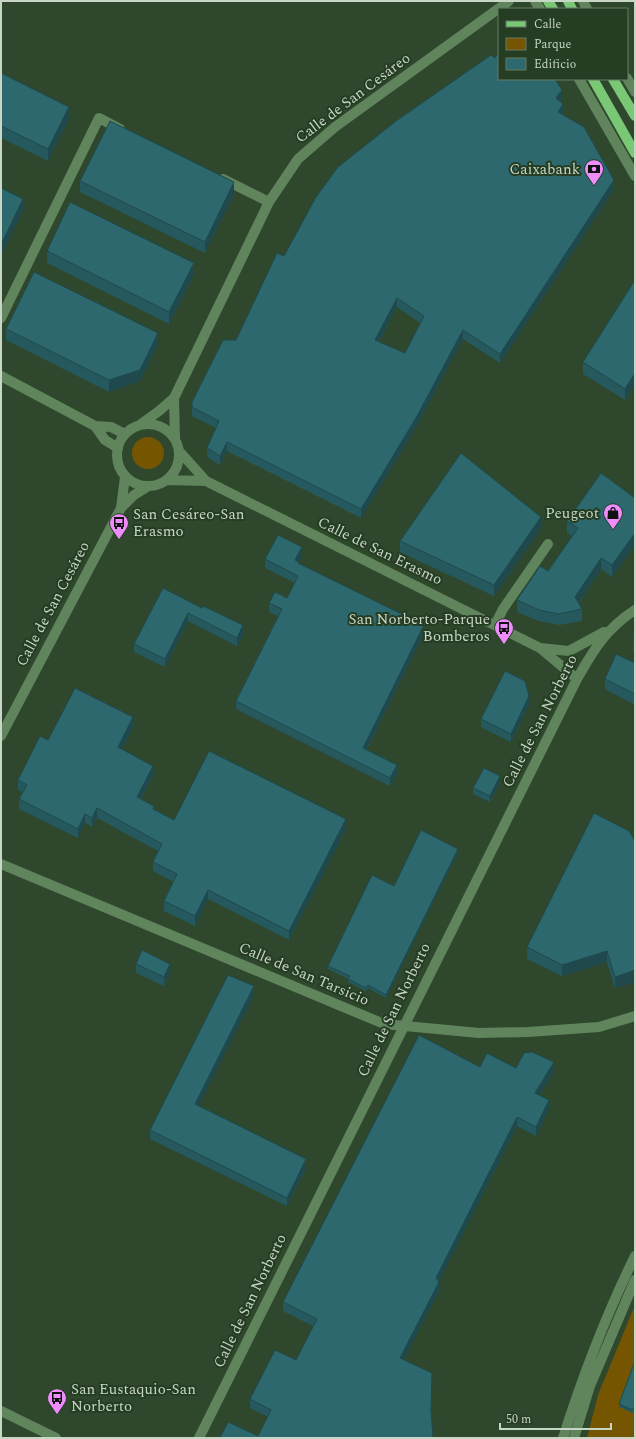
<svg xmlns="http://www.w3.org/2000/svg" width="636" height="1439" viewBox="0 0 636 1439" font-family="Spectral,serif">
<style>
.green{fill:#765500}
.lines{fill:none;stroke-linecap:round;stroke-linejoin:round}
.minor{stroke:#60855d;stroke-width:10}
.major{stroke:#7ac875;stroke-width:10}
.minor-bridge{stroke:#60855d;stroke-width:10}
.wall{fill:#26595e;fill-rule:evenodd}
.shaded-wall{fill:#1f494c}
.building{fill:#2c686d;stroke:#1f494c;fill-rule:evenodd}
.labels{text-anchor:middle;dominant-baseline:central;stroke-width:4;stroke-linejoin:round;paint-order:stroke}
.street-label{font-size:15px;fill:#c8d6c6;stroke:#253d23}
.poi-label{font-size:15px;fill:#c8d6c6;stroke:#253d23;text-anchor:end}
</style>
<rect width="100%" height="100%" fill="#2f482d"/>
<path class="green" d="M132 453a16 16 0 1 1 32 0a16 16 0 1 1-32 0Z
M635 1305V1438H587L598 1395Z"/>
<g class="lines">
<path class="minor" d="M535 1 540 9
M583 1 587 9
M627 78 635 92
M579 79 635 176
M223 179 269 202
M1 318 99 118 120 129
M1 376 95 426 111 427 125 434
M174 398 175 438
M117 455a31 31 0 1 1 62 0a31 31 0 1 1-62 0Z
M141 424 159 411 174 398 269 202 298 159 335 127 509 1
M95 426 105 440 118 448
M180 452 206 481 540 648 577 679
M168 480 206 481
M121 508 125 477
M495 625 503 609 548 544
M540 648 569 651 604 632
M1 736 121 508 134 495 147 487
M1 864 384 1024 479 1033 528 1032 599 1027 635 1016
M1 1411 56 1438
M199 1438 577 679C594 649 606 629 635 610"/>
<path class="major" d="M548 1 553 9
M568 1 572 9
M593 79 635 153
M613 79 635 116"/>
<path class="minor-bridge" d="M563 1438C583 1375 606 1315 635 1256
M574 1438 590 1386 635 1280"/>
</g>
<path class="wall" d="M1 73 69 119 48 161 1 138Z
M562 99 560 102 563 113V115L614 189 500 363 463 339 416 427 361 518 227 451 220 465 207 457V448L216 428 192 416V402L236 340 284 256ZM397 307 420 323 405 353 379 342Z
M80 181 234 194 205 253 80 192Z
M47 251 194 274 169 324 47 263Z
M635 280V384L625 400 583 374V362Z
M6 329 158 344 140 381 109 392 6 340Z
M635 498V545L612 577 601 569 579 603 582 609V621L559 625 539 621 517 612V600L548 571 572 536 567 533V521Z
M541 528 494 596 400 552V541Z
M302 556 299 562V564L424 634 367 749 397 774 390 786 236 709V701L278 616 269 612V603L287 598 295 583 265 568V559Z
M163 588 243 634 237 646 188 621 165 667 134 652V644Z
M635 622V655L633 650V639Z
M635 663V705L605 689V679Z
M529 705 511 742 481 727V719Z
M133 727 122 749 153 775 141 799 154 810 174 820 346 829 289 940 208 899 195 926 164 911V901L174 882 153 871V862L158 851 97 818 92 827 85 823 78 838 19 809V799L23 792 18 790V780L48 740Z
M500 782 490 802 473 794V788Z
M635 841V982L615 988 607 962 562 976 527 959V947Z
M458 852 386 998 368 988 366 991 348 982V979L328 969V966L394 886Z
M136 964 170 972 164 986 136 973Z
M254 995 198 1106 306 1168 287 1206 150 1139V1130Z
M480 1067 516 1068 554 1071 539 1095 549 1109 536 1136 517 1126 439 1281V1291L403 1360 432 1382 431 1412 258 1436 268 1417 250 1408V1399L296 1360 313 1326 283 1311V1302Z
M635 1361 633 1413 619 1407V1404Z"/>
<path class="shaded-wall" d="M562 90V99L556 107V98Z
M563 104V113L558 121V112Z
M69 107V119L48 161V149Z
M614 180V189L500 363V354Z
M234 182V194L205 253V242Z
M23 199V210L1 256V245Z
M194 263V274L169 324V312Z
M397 298V307L375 349V340Z
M463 330V339L416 427 361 518V509Z
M158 333V344L140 381 109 392V380Z
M635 373V384L625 400V389Z
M227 442V451L220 465V456Z
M541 517V528L494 596V585Z
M635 533V545L612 577V565Z
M302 547V556L295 569V560Z
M601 558V569L575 608V597Z
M188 613V621L165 667V659Z
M243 625V634L237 646V638Z
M424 625V634L363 756V748Z
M529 696V705L511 742V734Z
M133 717V727L118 757V747Z
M397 765V774L390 786V778Z
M153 766V775L137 806V797Z
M500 776V782L490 802V796Z
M97 808V818L92 827V818Z
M85 814V823L78 838V829Z
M346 819V829L289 940V931Z
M458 849V852L386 998V995Z
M208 890V899L195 926V916Z
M607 951V962L562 976V965Z
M170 964V972L164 986V977Z
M635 970V982L615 988V977Z
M254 986V995L195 1113V1104Z
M554 1062V1071L535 1102V1093Z
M549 1100V1109L536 1136V1127Z
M517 1117V1126L436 1287V1278Z
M306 1159V1168L287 1206V1198Z
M439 1282V1291L400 1367V1358Z"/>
<path class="building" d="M499 52V79H555L562 90 556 98 563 104 558 112 584 127 614 180 500 354 463 330 416 418 361 509 227 442 220 456 207 448 219 421 192 407V402L223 340H236L277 253 284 256 316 197 338 167 396 121 491 55 495 58ZM397 298 424 316 405 353 375 340Z
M1 73 69 107 48 149 1 126Z
M110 121 234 182 205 242 80 181Z
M1 188 23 199 1 245Z
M70 202 194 263 169 312 47 251Z
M34 272 158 333 140 370 109 380 6 329Z
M635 280V373L625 389 583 362Z
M461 453 541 517 494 585 400 541Z
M601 473 635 498V533L612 565 601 558 575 597 582 609 559 614 539 610 517 600 540 566 548 571 578 528 567 521Z
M278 535 302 547 295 560 299 562 298 563 424 625 363 748 397 765 390 778 236 701 282 609 269 603 275 592 287 598 298 576 265 559Z
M163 588 202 608 203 606 243 625 237 638 188 613 165 659 134 644Z
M635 622V644L633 639Z
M616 654 635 663V694L605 679Z
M505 671 525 681 529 696 511 734 481 719Z
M75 688 133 717 118 747 153 766 137 797 154 806 153 809 174 820 209 751 346 819 289 931 208 890 195 916 164 901 177 874 153 862 162 844 97 808 92 818 85 814 78 829 19 799 27 785 18 780 40 736 48 740Z
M484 768 500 776 490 796 473 788Z
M594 813 629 831 635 841V970L615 977 607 951 562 965 527 947Z
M421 830 458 849 386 995 368 985 366 988 348 979 350 976 328 966 372 875 394 886Z
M142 950 170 964 164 977 136 964Z
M228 975 254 986 195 1104 306 1159 287 1198 150 1130Z
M419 1035 480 1067 487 1053 516 1068 524 1053 532 1052 554 1062 535 1093 549 1100 536 1127 517 1117 436 1278 439 1282 400 1358 432 1373 431 1410 433 1438H220L228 1422 258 1436 271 1410 250 1399 275 1350 296 1360 317 1319 283 1302Z
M635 1361V1405L633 1410 619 1404Z"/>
<defs>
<g id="bank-pin" transform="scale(1)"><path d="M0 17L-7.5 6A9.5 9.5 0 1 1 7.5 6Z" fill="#ed8cfa" stroke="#253d23"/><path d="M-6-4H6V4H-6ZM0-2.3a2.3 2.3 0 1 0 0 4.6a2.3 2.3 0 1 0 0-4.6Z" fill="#111"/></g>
<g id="shop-pin" transform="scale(1)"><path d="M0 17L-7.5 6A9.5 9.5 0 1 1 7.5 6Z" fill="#ed8cfa" stroke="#253d23"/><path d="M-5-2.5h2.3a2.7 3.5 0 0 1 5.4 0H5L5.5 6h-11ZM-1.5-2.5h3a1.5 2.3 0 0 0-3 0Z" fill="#111"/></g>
<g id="bus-pin" transform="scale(1)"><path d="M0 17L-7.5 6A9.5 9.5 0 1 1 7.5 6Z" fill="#ed8cfa" stroke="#253d23"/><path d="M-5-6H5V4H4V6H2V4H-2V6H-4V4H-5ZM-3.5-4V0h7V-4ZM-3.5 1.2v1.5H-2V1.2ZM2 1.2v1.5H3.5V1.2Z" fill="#111"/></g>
</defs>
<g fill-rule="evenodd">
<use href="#bank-pin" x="594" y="169"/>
<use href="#shop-pin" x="613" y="513"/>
<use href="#bus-pin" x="119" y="523"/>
<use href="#bus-pin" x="504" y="628"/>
<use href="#bus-pin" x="57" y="1398"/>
</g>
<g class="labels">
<g class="street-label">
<text transform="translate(353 98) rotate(-37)">Calle de San Cesáreo</text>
<text transform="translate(380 551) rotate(26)">Calle de San Erasmo</text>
<text transform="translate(53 604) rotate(-62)">Calle de San Cesáreo</text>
<text transform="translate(540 721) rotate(-63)">Calle de San Norberto</text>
<text transform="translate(304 974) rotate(23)">Calle de San Tarsicio</text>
<text transform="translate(394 1010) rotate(-64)">Calle de San Norberto</text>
<text transform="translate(250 1301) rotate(-64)">Calle de San Norberto</text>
</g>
<g class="poi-label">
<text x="580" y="169">Caixabank</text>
<text x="599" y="513">Peugeot</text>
<text x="133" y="514" text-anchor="start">San Cesáreo-San<tspan x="133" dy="17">Erasmo</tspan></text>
<text x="490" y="619">San Norberto-Parque<tspan x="490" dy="17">Bomberos</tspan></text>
<text x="71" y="1389" text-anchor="start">San Eustaquio-San<tspan x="71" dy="17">Norberto</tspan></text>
</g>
</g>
<rect width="636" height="1439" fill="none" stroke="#c8d6c6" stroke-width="4"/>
<rect x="498" y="8" width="130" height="72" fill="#253d23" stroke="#667a64"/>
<rect x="506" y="21" width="20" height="6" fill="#7ac875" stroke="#667a64"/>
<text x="534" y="28" font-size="12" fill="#c8d6c6">Calle</text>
<rect x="506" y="38" width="20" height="12" fill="#765500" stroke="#667a64"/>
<text x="534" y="48" font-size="12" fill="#c8d6c6">Parque</text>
<rect x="506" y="58" width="20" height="12" fill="#2c686d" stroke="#667a64"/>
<text x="534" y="68" font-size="12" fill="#c8d6c6">Edificio</text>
<path d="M500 1423v6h111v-6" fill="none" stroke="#c8d6c6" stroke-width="2"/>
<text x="506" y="1423" font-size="12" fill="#c8d6c6" stroke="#253d23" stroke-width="3" paint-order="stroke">50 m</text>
</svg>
